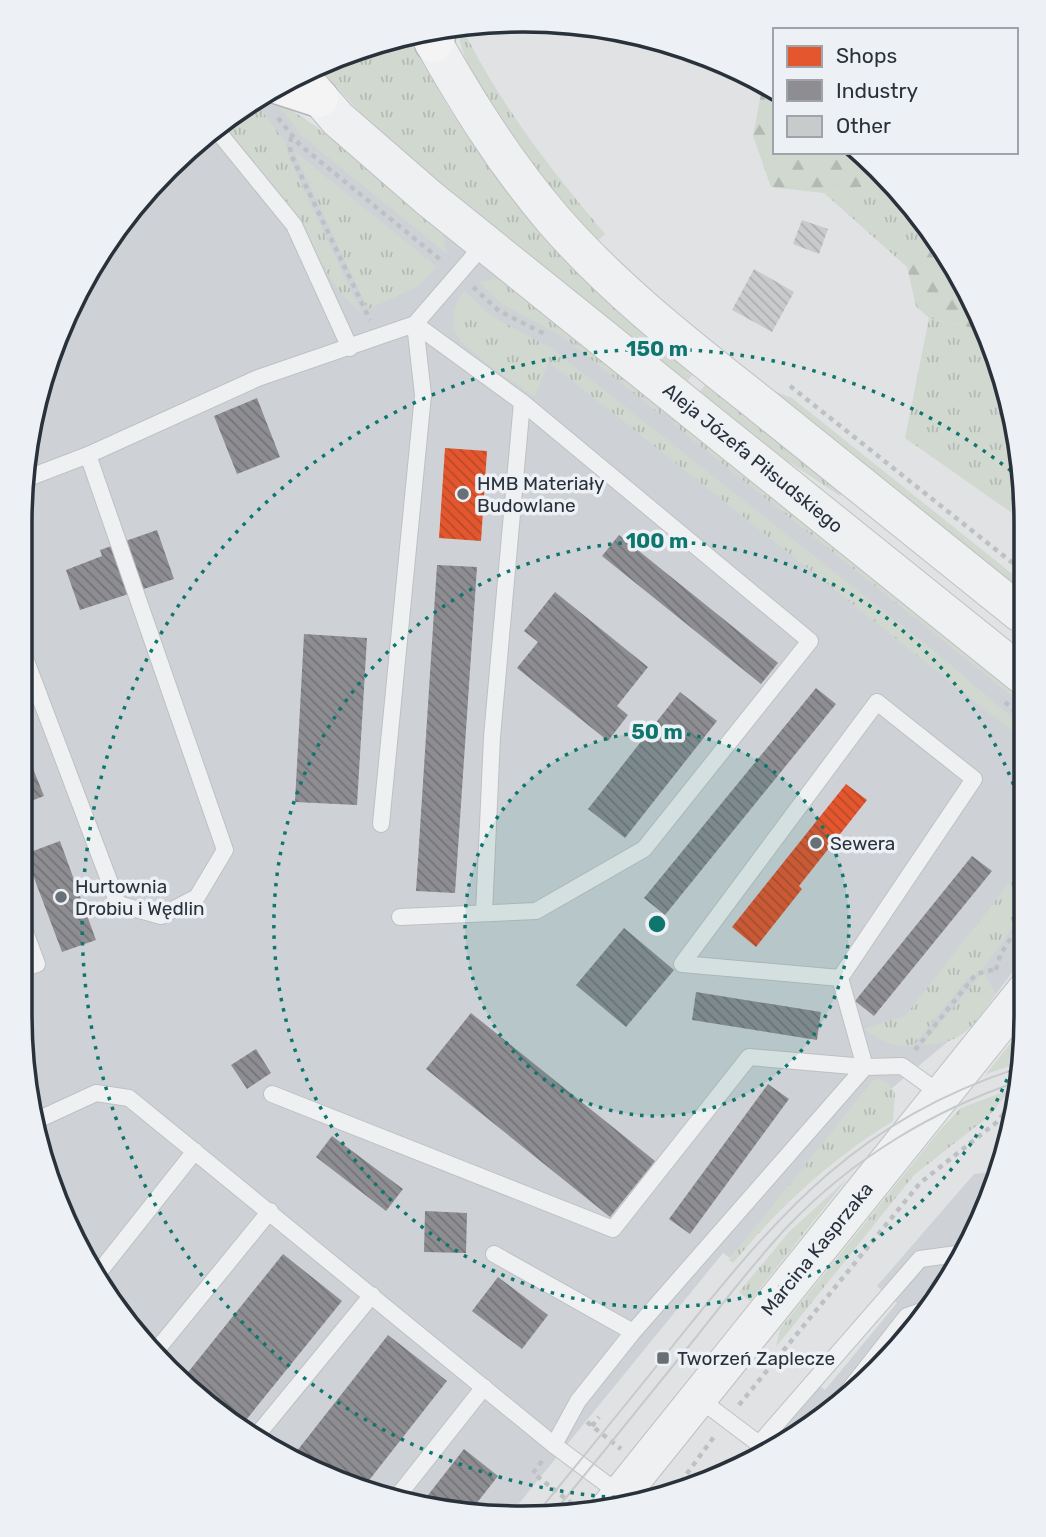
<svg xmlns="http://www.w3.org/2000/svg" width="1046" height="1537" viewBox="0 0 1046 1537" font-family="Rubik,sans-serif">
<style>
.built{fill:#ced2d7}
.grass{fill:url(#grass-tufts)}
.forest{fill:url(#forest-firs)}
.shops{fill:url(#shops-back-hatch)}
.industry{fill:url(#industry-back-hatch)}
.building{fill:url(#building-back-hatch)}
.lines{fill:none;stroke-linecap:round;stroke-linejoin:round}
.service-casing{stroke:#bec0c2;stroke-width:18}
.tertiary-casing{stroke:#bec0c2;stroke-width:39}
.motorway-casing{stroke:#b3b5b8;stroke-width:41}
.path{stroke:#bec1c3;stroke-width:4.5;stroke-dasharray:5 5;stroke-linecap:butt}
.service{stroke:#eff0f1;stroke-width:16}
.tertiary{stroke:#eff0f1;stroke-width:37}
.motorway{stroke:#f4f4f5;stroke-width:38}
.tram{stroke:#c8c9cb;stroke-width:2}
.ring{fill:none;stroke:#0f766e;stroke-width:3.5;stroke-dasharray:3.5 7}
.poi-dot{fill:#696f76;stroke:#edf0f4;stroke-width:2.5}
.labels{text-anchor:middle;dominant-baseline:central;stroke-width:7;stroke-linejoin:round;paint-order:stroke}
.street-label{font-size:19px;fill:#29313b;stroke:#edf0f4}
.poi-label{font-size:19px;fill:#29313b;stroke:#edf0f4;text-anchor:start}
.rim{fill:none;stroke:#29313b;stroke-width:3.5}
.centre{fill:#0f766e;stroke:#edf0f4;stroke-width:3.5}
.ring-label{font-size:21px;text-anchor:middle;font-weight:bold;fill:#0f766e;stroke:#edf0f4;stroke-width:7;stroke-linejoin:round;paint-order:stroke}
</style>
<defs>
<pattern id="grass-tufts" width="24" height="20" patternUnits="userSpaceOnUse" patternTransform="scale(1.75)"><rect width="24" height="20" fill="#d1d8d0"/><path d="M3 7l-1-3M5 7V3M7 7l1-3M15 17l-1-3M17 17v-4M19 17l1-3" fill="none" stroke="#b3bab4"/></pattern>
<pattern id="forest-firs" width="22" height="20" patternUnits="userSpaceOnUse" patternTransform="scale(1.75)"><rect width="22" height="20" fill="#d1d8d0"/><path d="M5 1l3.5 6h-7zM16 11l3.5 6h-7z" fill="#b3bab4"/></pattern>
<pattern id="shops-back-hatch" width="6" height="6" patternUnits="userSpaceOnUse" patternTransform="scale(1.75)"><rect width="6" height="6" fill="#e4572e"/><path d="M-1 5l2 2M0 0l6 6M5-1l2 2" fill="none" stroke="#b94928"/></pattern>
<pattern id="industry-back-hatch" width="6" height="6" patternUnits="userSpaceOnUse" patternTransform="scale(1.75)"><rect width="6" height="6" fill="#8d8d92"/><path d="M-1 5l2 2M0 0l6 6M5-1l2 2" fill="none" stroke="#737478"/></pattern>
<pattern id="building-back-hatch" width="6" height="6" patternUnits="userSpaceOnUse" patternTransform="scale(1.75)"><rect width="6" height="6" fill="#c8cacc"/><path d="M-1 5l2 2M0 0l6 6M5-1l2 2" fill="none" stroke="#acaeb0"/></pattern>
</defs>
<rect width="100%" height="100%" fill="#e0e2e4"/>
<path class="built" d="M260 95 291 110 318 128 1022 692 1026 954 981 1014 837 1134 730 1258 723 1253 512 1512 458 1513 330 1479 191 1393 104 1294 37 1145 19 1014 29 425 71 300 167 167 243 104Z
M999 1171 988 1207 942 1294 879 1370 746 1466 732 1470 807 1376 825 1390 897 1303 877 1286 974 1174Z"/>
<path class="grass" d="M461 25C498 102 550 169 605 234L596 242C554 195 463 88 457 26Z
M406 35 451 112 484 160 695 372 685 384 380 135 317 65 331 57Z
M253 99 285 142 289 157 361 313 341 294 295 223 219 124Z
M275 101 304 118 431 219 443 233 447 254 301 135Z
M294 151 437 267 419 286 368 309Z
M890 182 931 238 907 267 824 193Z
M498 279 510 283 667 407 661 415 562 336 502 304 479 282Z
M464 291 490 315 552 349 933 650 1017 722 1022 727V739L549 362 535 397C517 384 468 353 458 337 448 322 455 304 464 291Z
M929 318 985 331 1017 425 1019 518 905 438Z
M708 381 844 491 840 496 753 438 697 395Z
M759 385 792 398 1020 580V595Z
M679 417 1021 692 1022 704 673 424Z
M1023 772 1025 900 1014 925 983 969 967 979 913 1046C893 1047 880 1041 864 1029L905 1016 1014 877Z
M983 972 996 994C972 1026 965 1044 922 1045Z
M1026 1024 1022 1062 986 1074Z
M875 1078 887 1082 895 1093 893 1121C831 1159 779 1207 733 1263L729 1260Z
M1011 1089 988 1117 914 1175 776 1347 780 1329 940 1130 961 1108Z
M847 1179 750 1301 739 1292 789 1232Z"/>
<path class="forest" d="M763 83 775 89V152H861L879 167 890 182 824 193 771 187 753 136Z
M931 238 975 300 985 331 929 318 916 306 907 267Z"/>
<path class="shops" d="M445 448 487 451 481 541 439 538Z
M846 784 867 800 799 886 802 889 756 947 732 927Z"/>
<path class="industry" d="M257 398 280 457 237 474 214 416Z
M157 530 174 579 80 610 66 570 102 556 100 550Z
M619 535 778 663 761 684 602 556Z
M437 565 477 567 455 893 416 891Z
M555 592 648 667 617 706 628 715 608 741 517 668 538 642 524 631Z
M304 634 367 638 357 805 295 802Z
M816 688 836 704 665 915 644 898Z
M680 692 717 721 625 838 588 809Z
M24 746 44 796 23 804Z
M60 841 96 940 62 952 25 854Z
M972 856 992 871 874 1016 855 1001Z
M624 928 674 970 626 1027 576 985Z
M696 992 821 1012 817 1040 692 1020Z
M471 1013 655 1161 610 1217 426 1069Z
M256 1049 271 1073 247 1089 231 1065Z
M768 1084 789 1099 690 1234 669 1219Z
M332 1136 403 1189 386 1211 316 1157Z
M425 1211 467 1213 466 1253 424 1252Z
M283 1254 342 1301 242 1425 191 1393 181 1381Z
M498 1277 548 1315 522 1349 472 1311Z
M388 1335 447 1381 363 1488 330 1479 293 1456Z
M464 1449 498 1476 469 1513H458L421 1504Z"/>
<path class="building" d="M802 220 828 229 819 254 793 244Z
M754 269 794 292 772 332 732 310Z"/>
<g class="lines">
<g class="service-casing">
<path id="service" d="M215 128 294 225 350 348
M28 478 88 455 258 378 415 324 485 243
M25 658 118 904 161 916 197 897 225 850 88 455
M381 824 423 395 415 324 522 402 810 641 644 849 536 911 400 917
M484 913 492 737 522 402
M20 970 37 964 21 921
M272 1094 613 1229 749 1057 865 1067 902 1066 942 1095
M33 1122 96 1093 129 1098 554 1445 620 1494
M494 1254 633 1332
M96 1276 195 1151
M155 1352 270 1211
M845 1395 907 1316 930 1308
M698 1398 759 1444 761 1455
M258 1434 372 1295
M759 1444 920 1259 964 1253
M554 1445 578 1401 633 1332 865 1067 840 978 974 779 877 702 682 964 840 978
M397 1497 484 1387"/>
</g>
<g class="tertiary-casing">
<path id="tertiary" d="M426 29C463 96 502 159 552 218 613 289 687 346 760 404 847 474 934 544 1020 613
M300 75 338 119 430 199 1021 674
M609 1509 1026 990"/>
</g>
<g class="motorway-casing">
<path id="motorway" d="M434 43 438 28
M279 85 319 98"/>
</g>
<path class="path" d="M278 118 300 145 442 261
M291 137 290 148 293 159 370 320
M473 287 499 311 547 335
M790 386 1019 568
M1005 702 1022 718
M996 970 1000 955 1025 916
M915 1050 976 974 996 969
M739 1405 920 1183 997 1122 1019 1095
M587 1422 621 1449
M592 1426 599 1417
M542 1461 533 1473 575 1506 573 1510
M675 1490 716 1434"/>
<use href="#service" class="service"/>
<use href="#tertiary" class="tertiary"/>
<use href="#motorway" class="motorway"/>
<path class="tram" d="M556 1510C602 1454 648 1397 693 1341 724 1302 754 1262 788 1226 852 1159 933 1110 1020 1081
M539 1511C586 1453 633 1396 679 1338 783 1209 858 1120 1021 1067"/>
</g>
<circle cx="657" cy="924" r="192" fill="#0f766e" fill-opacity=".12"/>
<g class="ring">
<circle cx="657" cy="924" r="192"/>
<path d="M1025 1030A383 383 0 1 1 1023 812"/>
<path d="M647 1499A575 575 0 1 1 1015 474"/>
</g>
<g class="poi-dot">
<circle cx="463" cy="494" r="7"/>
<circle cx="816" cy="843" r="7"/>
<circle cx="61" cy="897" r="7"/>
<rect x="656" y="1351" width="14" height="14" rx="3.5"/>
</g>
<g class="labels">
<g class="street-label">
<text transform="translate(753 458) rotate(39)">Aleja Józefa Piłsudskiego</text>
<text transform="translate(817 1249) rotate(-51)">Marcina Kasprzaka</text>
</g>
<g class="poi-label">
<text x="477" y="483">HMB Materiały<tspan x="477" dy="22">Budowlane</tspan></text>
<text x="830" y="843">Sewera</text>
<text x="75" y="886">Hurtownia<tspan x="75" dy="22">Drobiu i Wędlin</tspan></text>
<text x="677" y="1358">Tworzeń Zaplecze</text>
</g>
</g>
<path d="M0 0H1046V1537H0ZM523 32H523A491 491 0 0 1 1014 523V1015A491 491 0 0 1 523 1506H523A491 491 0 0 1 32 1015V523A491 491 0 0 1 523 32Z" fill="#edf0f4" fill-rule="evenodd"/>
<path class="rim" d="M523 32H523A491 491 0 0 1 1014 523V1015A491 491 0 0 1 523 1506H523A491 491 0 0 1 32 1015V523A491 491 0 0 1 523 32Z"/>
<circle cx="657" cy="924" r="10" class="centre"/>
<g class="ring-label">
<text x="657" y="356">150 m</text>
<text x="657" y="548">100 m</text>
<text x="657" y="739">50 m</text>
</g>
<rect x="773" y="28" width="245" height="126" fill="#edf0f4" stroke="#9fa4aa" stroke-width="2"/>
<rect x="787" y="46" width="35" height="21" fill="#e4572e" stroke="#9fa4aa" stroke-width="2"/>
<text x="836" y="63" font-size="21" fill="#29313b">Shops</text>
<rect x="787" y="80" width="35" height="21" fill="#8d8d92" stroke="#9fa4aa" stroke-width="2"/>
<text x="836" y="98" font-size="21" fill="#29313b">Industry</text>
<rect x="787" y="116" width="35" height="21" fill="#c8cacc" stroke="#9fa4aa" stroke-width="2"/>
<text x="836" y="133" font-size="21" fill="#29313b">Other</text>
</svg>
